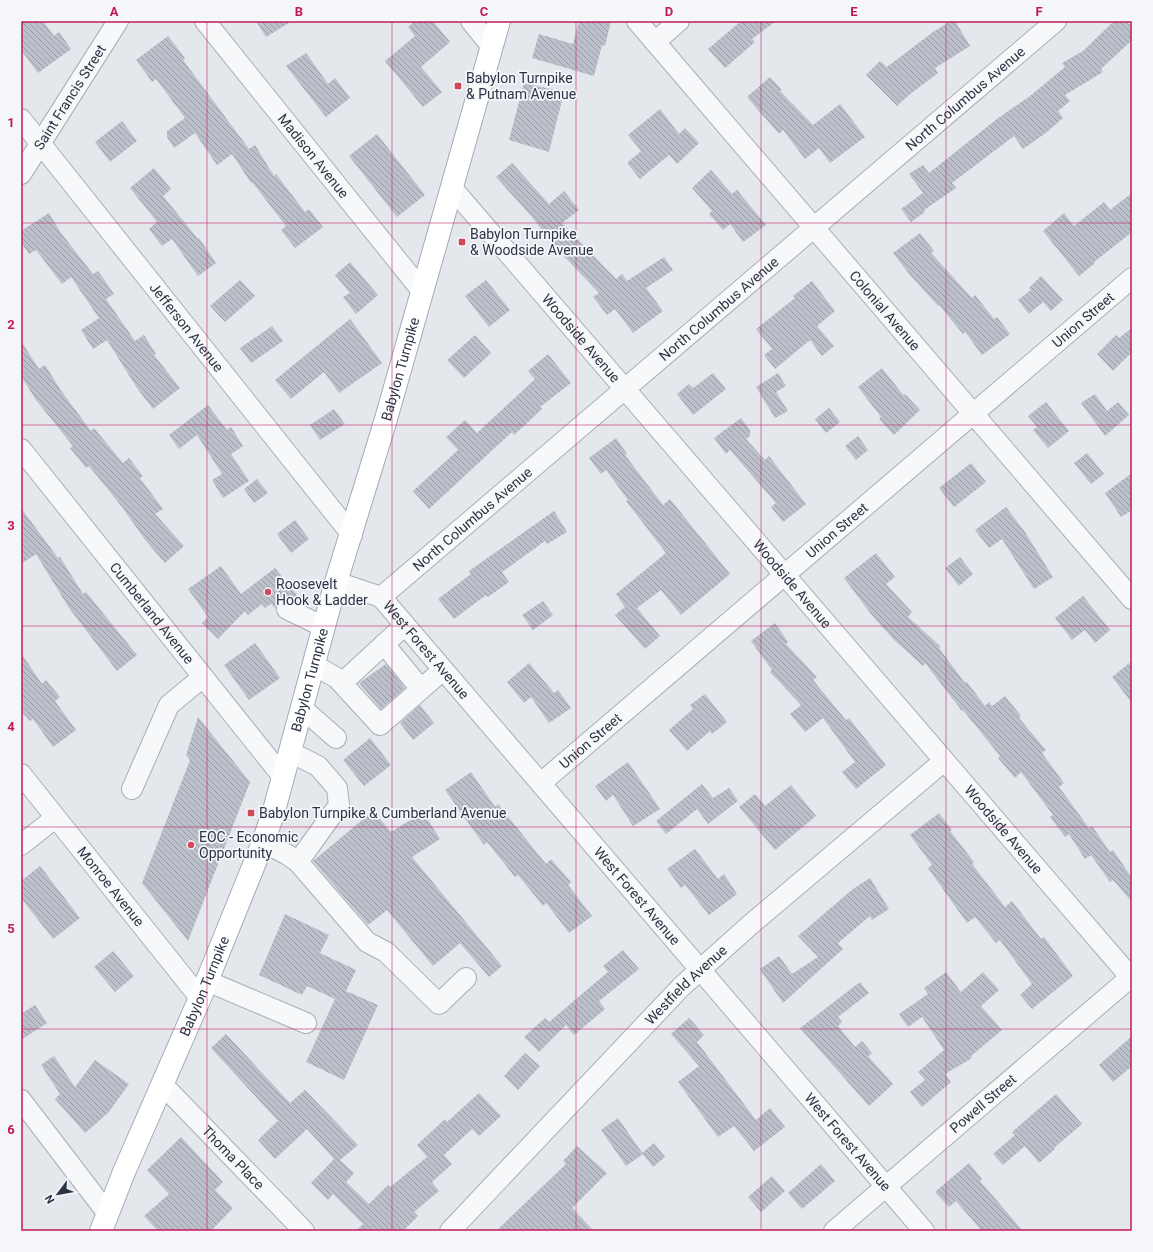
<svg xmlns="http://www.w3.org/2000/svg" width="1153" height="1252" viewBox="0 0 1153 1252" font-family="Roboto,sans-serif">
<style>
.building{fill:url(#building-back-hatch)}
.lines{fill:none;stroke-linecap:round;stroke-linejoin:round}
.minor-casing{stroke:#a9aeb7;stroke-width:22}
.major-casing{stroke:#a3abb8;stroke-width:24}
.minor{stroke:#f7f8fa;stroke-width:20}
.major{stroke:#fff;stroke-width:22}
.grid{fill:none;stroke:#c2185b;stroke-width:1;stroke-opacity:0.55}
.poi-dot{fill:#d1495b;stroke:#f4f6f9;stroke-width:1.5}
.labels{text-anchor:middle;dominant-baseline:central;stroke-width:3.5;stroke-linejoin:round;paint-order:stroke}
.poi-label{font-size:14px;fill:#2b3445;stroke:#f4f6f9;text-anchor:start}
.street-label{font-size:14px;fill:#2b3445;stroke:#f4f6f9}
.neatline{fill:none;stroke:#c2185b;stroke-width:1.5}
.grid-label{font-size:13px;text-anchor:middle;font-weight:bold;fill:#c2185b}
</style>
<defs>
<pattern id="building-back-hatch" width="6" height="6" patternUnits="userSpaceOnUse"><rect width="6" height="6" fill="#bbc0ca"/><path d="M-1 5l2 2M0 0l6 6M5-1l2 2" fill="none" stroke="#989da6"/></pattern>
</defs>
<rect width="100%" height="100%" fill="#e4e7ec"/>
<path class="building" d="M21 21H43L54 36 59 32 71 49 38 73 21 50Z
M256 21H292L266 37Z
M415 21H433L450 42 421 67 442 92 423 107 385 61 415 36 408 27Z
M579 21H611L605 46 602 45 594 76 532 58 539 34 573 44Z
M741 21H776L752 39 755 42 725 68 708 49Z
M951 21H955L970 46 935 68 938 73 909 95 897 106 866 75 880 61 887 67 933 32Z
M1114 21H1126L1132 27V40L1101 69 1103 72 1065 95 1070 101 1058 111 1063 118 1047 132 1023 149 1014 136 952 183 956 188 924 210 925 212 911 222 901 209 923 193 909 174 923 165 929 173 997 119 1030 96 1065 67 1062 63 1083 51Z
M168 36 185 58 183 60 249 149 255 145 274 176 276 174 305 212 309 209 323 227 295 248 281 230 286 226 252 182 251 183 232 154 217 165 195 133 174 148 167 137V131L185 118 156 79 152 82 136 60Z
M306 53 328 84 335 78 350 98 326 117 286 66Z
M770 77 782 90 780 91 813 125 840 104 865 137 830 163 819 148 805 159 783 130 779 134 747 97Z
M524 83 564 92 549 152 509 140Z
M660 109 679 134 685 128 699 143 677 164 669 155 640 179 627 163 641 151 628 135Z
M122 121 137 141 110 162 95 142Z
M377 134 425 195 397 217 349 156Z
M512 163 549 204 564 191 579 210 562 223 616 279 622 274 627 281 664 257 673 270 646 288 663 311 633 333 615 309 607 315 593 297 599 293 559 251 531 216 496 177Z
M154 168 171 189 163 196 198 239 199 238 216 263 198 276 172 239 162 246 149 229 157 222 130 188Z
M711 170 732 194 737 190 766 225 743 242 730 224 723 230 709 214 712 211 692 188Z
M1132 193V232L1094 262 1095 263 1079 276 1043 231 1064 213 1074 226 1104 202 1110 210Z
M49 213 61 233 93 274 98 271 114 294 106 299 135 341 144 335 156 354 154 355 180 388 153 409 137 388 107 340 93 349 81 330 99 318 71 277 62 284 36 250 29 254 21 242V231Z
M920 233 934 251 931 253 972 298 975 295 994 319 997 317 1010 334 982 355 965 332 963 334 939 305 938 306 910 275 893 253Z
M350 262 378 295 356 314 343 297 350 293 335 275Z
M1041 276 1063 300 1051 311 1043 302 1029 314 1018 300 1031 290 1029 288Z
M240 280 255 296 225 322 210 306Z
M486 280 510 310 489 327 465 296Z
M812 281 835 311 817 326 834 346 822 356 810 340 775 369 764 355 772 349 756 329 795 298 793 296Z
M350 319 382 363 339 393 324 372 291 399 275 380Z
M272 326 283 341 251 363 240 348Z
M1132 328V352L1113 371 1097 354 1116 335 1119 338Z
M475 335 491 353 464 378 447 360Z
M21 341 39 369 45 365 62 392 91 431 94 428 123 463 129 458 143 476 140 478 163 509 155 514 184 546 165 563 146 541 122 507 89 466 86 468 70 448 73 446 36 400 21 376Z
M548 354 571 383 540 407 542 409 514 435 512 432 429 509 413 491 458 450 446 437 465 420 477 433 535 379 528 371Z
M882 368 904 396 905 394 920 410 894 435 879 419 881 417 858 387Z
M713 373 726 389 693 415 677 394 689 384 693 388Z
M778 373 786 386 776 392 788 411 775 418 756 387Z
M1095 394 1107 411 1118 402 1129 415 1105 436 1081 403Z
M1046 402 1069 431 1048 448 1033 430 1037 427 1028 416Z
M208 405 227 430 231 427 243 446 231 454 249 481 223 498 212 480 222 474 197 435 179 449 169 435Z
M829 408 840 422 826 433 815 419Z
M334 409 345 424 320 440 310 425Z
M741 418 750 430V436L746 439 765 460 769 456 806 504 783 522 771 507 776 503 730 450 726 454 714 438Z
M858 436 868 450 856 460 845 446Z
M616 438 627 454 625 455 663 505 670 499 730 574 681 615 661 590 637 608 660 636 645 649 615 615 625 607 616 594 666 553 626 501 628 500 606 470 601 474 589 458Z
M1087 453 1104 474 1091 484 1074 463Z
M971 463 986 482 954 507 939 488Z
M1132 473V510L1121 517 1105 493Z
M257 479 268 493 254 503 244 489Z
M1006 507 1025 532 1053 577 1034 589 1002 539 989 548 975 530Z
M21 508 58 558 60 557 83 594 86 592 137 655 117 671 69 608 36 554 21 564Z
M554 511 567 532 547 544 545 541 502 572 509 582 488 597 486 595 454 619 438 599 471 574 469 571Z
M295 520 309 539 291 553 277 534Z
M876 553 895 577 886 584 912 612 908 617 940 646 939 648 965 683 967 682 985 706 989 702 992 706 1005 696 1021 716 1019 718 1046 750 1042 753 1064 783 1059 787 1089 828 1092 826 1110 852 1113 850 1132 878V902L1113 880 1110 882 1091 855 1085 859 1069 834 1065 837 1050 817 1053 815 1021 772 1015 778 998 758 1000 756 963 710 962 711 925 663 923 666 893 639 871 614 844 578Z
M960 557 973 574 959 586 945 568Z
M221 566 241 594 275 568 300 599 297 601 286 598 280 600 276 609 271 604 265 608 262 604 248 615 245 611 218 639 202 623 208 617 188 589Z
M1083 596 1110 630 1095 643 1085 630 1072 640 1055 618Z
M543 601 553 615 533 630 522 615Z
M775 623 788 642 786 644 817 677 813 680 846 720 849 718 886 765 856 789 842 772 855 762 823 718 805 732 790 714 801 705 770 672 772 670 751 641Z
M255 643 280 678 249 700 224 665Z
M21 653 42 684 46 680 60 697 55 701 76 730 53 747 33 719 30 721 21 711Z
M1132 661V703L1112 677Z
M529 663 554 693 558 690 571 708 549 723 531 697 524 703 507 682Z
M386 664 405 688 381 709 359 683Z
M705 694 727 722 712 734 710 731 687 751 669 730 693 709 690 705Z
M420 705 434 723 413 740 400 723Z
M198 717 250 782 188 941 142 883 190 760 186 755Z
M370 738 391 765 364 786 343 760Z
M628 762 660 809 633 826 613 795 606 801 595 786Z
M471 772 495 807 498 804 546 864 551 859 571 882 568 885 592 916 569 933 546 903 543 906 518 875 515 877 487 842 484 845 445 790Z
M702 784 713 798 729 788 738 801 708 824 697 809 666 834 656 821Z
M791 785 816 816 775 850 739 807 755 794 765 806Z
M373 811 391 832 423 812 440 839 412 857 502 966 489 977 460 943 433 966 387 910 368 925 313 861Z
M939 813 952 830 950 831 974 862 972 864 1005 907 1012 901 1041 939 1044 937 1073 976 1032 1009 1020 995 1032 984 1000 940 996 943 975 917 967 923 928 868 932 865 910 835Z
M695 849 718 879 724 874 737 894 709 915 685 885 681 888 667 869Z
M40 866 80 918 53 939 21 898V881Z
M870 878 889 909 872 920 870 916 838 943 843 949 783 1003 760 969 779 956 792 974 818 957 798 936 853 889Z
M285 914 329 935 320 953 356 970 346 991 378 1005 344 1080 306 1062 335 999 307 986 302 995 259 975Z
M623 950 639 969 599 1001 605 1009 574 1035 566 1025 539 1052 524 1037 545 1018 549 1022 608 972 603 966Z
M113 951 134 976 115 992 94 967Z
M946 972 961 992 983 972 999 990 981 1006 1002 1030 971 1056 972 1058 945 1074 951 1082 922 1107 910 1092 925 1080 918 1072 944 1050 922 1017 908 1027 899 1014 928 994 924 988Z
M860 982 869 993 838 1017 842 1022 838 1026 855 1047 862 1041 872 1053 868 1056 893 1084 869 1106 800 1028Z
M35 1005 47 1023 21 1040V1014Z
M689 1018 704 1035 697 1042 756 1120 770 1108 785 1127 754 1151 734 1126 718 1137 678 1082 699 1066 671 1034Z
M226 1034 290 1103 305 1090 358 1145 340 1160 354 1173 346 1182 369 1204 388 1185 390 1187 427 1157 417 1145 445 1119 447 1122 479 1093 501 1116 479 1136 472 1129 444 1155 452 1164 432 1182 439 1191 414 1212 418 1216 403 1231H356L363 1224 333 1194 328 1200 311 1183 334 1159 307 1129 275 1159 258 1140 278 1121 211 1048Z
M1132 1036V1066L1113 1082 1099 1065Z
M525 1053 540 1066 518 1090 504 1076Z
M54 1056 75 1087 95 1060 129 1084 108 1113 85 1133 55 1099 60 1094 41 1065Z
M1056 1094 1082 1124 1054 1148 1055 1149 1039 1163 1025 1146 1003 1165 993 1154 1015 1135 1012 1132Z
M618 1118 643 1154 626 1166 601 1130Z
M181 1137 223 1182 215 1190 233 1208 211 1231H158L144 1216 169 1194 147 1170Z
M654 1143 665 1157 653 1167 642 1153Z
M577 1146 607 1173 572 1208 594 1231H496L566 1164 563 1161Z
M969 1163 982 1179 980 1181 1023 1231H982L956 1201 949 1207 935 1192Z
M821 1164 835 1181 802 1209 788 1193Z
M772 1176 785 1191 761 1212 748 1197Z"/>
<g class="lines">
<g class="minor-casing">
<g id="minor">
<path id="s1" d="M205 21 422 291"/>
<path d="M471 21 492 47"/>
<path id="s2" d="M637 21 1132 599"/>
<path d="M655 42 679 21"/>
<path id="s3" d="M21 119 352 535"/>
<path id="s4" d="M21 174 118 21"/>
<path id="s5" d="M452 188 1132 979"/>
<path id="s6" d="M21 449 283 777"/>
<path id="s7" d="M336 582 381 597 924 1231"/>
<path id="s8" d="M381 597 1056 21"/>
<path d="M287 609 324 627"/>
<path d="M384 644 421 689"/>
<path d="M314 665 337 678 380 725 443 670"/>
<path d="M342 683 405 625"/>
<path d="M303 709 336 738"/>
<path d="M290 752 318 766 337 788 339 805 298 862 367 942 386 952 439 1004 466 978"/>
<path id="s9" d="M21 774 200 998"/>
<path id="s10" d="M541 783 1132 278"/>
<path d="M132 789 169 705 203 677"/>
<path d="M263 842 288 855 298 862"/>
<path d="M21 845 55 818"/>
<path d="M207 981 306 1023"/>
<path id="s11" d="M163 1085 304 1231"/>
<path d="M21 1100 108 1214"/>
<path id="s12" d="M450 1231 681 987 750 925 944 761"/>
<path id="s13" d="M834 1231 1132 976"/>
</g>
</g>
<g class="major-casing">
<g id="major">
<path id="s14" d="M101 1231 124 1172 200 998 262 845 273 814 336 582 386 419 499 21"/>
</g>
</g>
<use href="#minor" class="minor"/>
<use href="#major" class="major"/>
</g>
<path class="grid" d="M207 21V1231M392 21V1231M576 21V1231M761 21V1231M946 21V1231M21 223H1132M21 425H1132M21 626H1132M21 827H1132M21 1029H1132"/>
<g class="poi-dot">
<rect x="454" y="82" width="8" height="8" rx="2"/>
<rect x="458" y="238" width="8" height="8" rx="2"/>
<circle cx="268" cy="592" r="4"/>
<rect x="247" y="809" width="8" height="8" rx="2"/>
<circle cx="191" cy="845" r="4"/>
</g>
<g class="labels">
<g class="poi-label">
<text x="466" y="78">Babylon Turnpike<tspan x="466" dy="16">&amp; Putnam Avenue</tspan></text>
<text x="470" y="234">Babylon Turnpike<tspan x="470" dy="16">&amp; Woodside Avenue</tspan></text>
<text x="276" y="584">Roosevelt<tspan x="276" dy="16">Hook &amp; Ladder</tspan></text>
<text x="259" y="813">Babylon Turnpike &amp; Cumberland Avenue</text>
<text x="199" y="837">EOC - Economic<tspan x="199" dy="16">Opportunity</tspan></text>
</g>
<g class="street-label">
<text stroke="none"><textPath href="#s4" startOffset="91">Saint Francis Street</textPath></text>
<text stroke="none"><textPath href="#s8" startOffset="768">North Columbus Avenue</textPath></text>
<text stroke="none"><textPath href="#s1" startOffset="173">Madison Avenue</textPath></text>
<text stroke="none"><textPath href="#s8" startOffset="444">North Columbus Avenue</textPath></text>
<text stroke="none"><textPath href="#s2" startOffset="381">Colonial Avenue</textPath></text>
<text stroke="none"><textPath href="#s10" startOffset="713">Union Street</textPath></text>
<text stroke="none"><textPath href="#s3" startOffset="266">Jefferson Avenue</textPath></text>
<text stroke="none"><textPath href="#s5" startOffset="198">Woodside Avenue</textPath></text>
<text stroke="none"><textPath href="#s14" startOffset="914">Babylon Turnpike</textPath></text>
<text stroke="none"><textPath href="#s8" startOffset="120">North Columbus Avenue</textPath></text>
<text stroke="none"><textPath href="#s10" startOffset="389">Union Street</textPath></text>
<text stroke="none"><textPath href="#s5" startOffset="522">Woodside Avenue</textPath></text>
<text stroke="none"><textPath href="#s6" startOffset="210">Cumberland Avenue</textPath></text>
<text stroke="none"><textPath href="#s7" startOffset="117">West Forest Avenue</textPath></text>
<text stroke="none"><textPath href="#s14" startOffset="590">Babylon Turnpike</textPath></text>
<text stroke="none"><textPath href="#s10" startOffset="65">Union Street</textPath></text>
<text stroke="none"><textPath href="#s5" startOffset="846">Woodside Avenue</textPath></text>
<text stroke="none"><textPath href="#s9" startOffset="144">Monroe Avenue</textPath></text>
<text stroke="none"><textPath href="#s7" startOffset="441">West Forest Avenue</textPath></text>
<text stroke="none"><textPath href="#s12" startOffset="341">Westfield Avenue</textPath></text>
<text stroke="none"><textPath href="#s14" startOffset="266">Babylon Turnpike</textPath></text>
<text stroke="none"><textPath href="#s13" startOffset="196">Powell Street</textPath></text>
<text stroke="none"><textPath href="#s7" startOffset="765">West Forest Avenue</textPath></text>
<text stroke="none"><textPath href="#s11" startOffset="101">Thoma Place</textPath></text>
</g>
</g>
<rect width="1153" height="1252" fill="none" stroke="#f4f6f9" stroke-width="44"/>
<g transform="translate(58 1194) rotate(238)" stroke="#f4f6f9" stroke-width="3" paint-order="stroke">
<path d="M0-3L7 15L0 10L-7 15Z" fill="#2b3445"/>
<text y="-6" font-size="11" font-weight="bold" text-anchor="middle" fill="#2b3445">N</text>
</g>
<rect x="22" y="22" width="1109" height="1208" class="neatline"/>
<g class="grid-label">
<text x="114" y="16">A</text>
<text x="299" y="16">B</text>
<text x="484" y="16">C</text>
<text x="669" y="16">D</text>
<text x="854" y="16">E</text>
<text x="1039" y="16">F</text>
<text x="11" y="127">1</text>
<text x="11" y="329">2</text>
<text x="11" y="530">3</text>
<text x="11" y="731">4</text>
<text x="11" y="933">5</text>
<text x="11" y="1134">6</text>
</g>
</svg>
